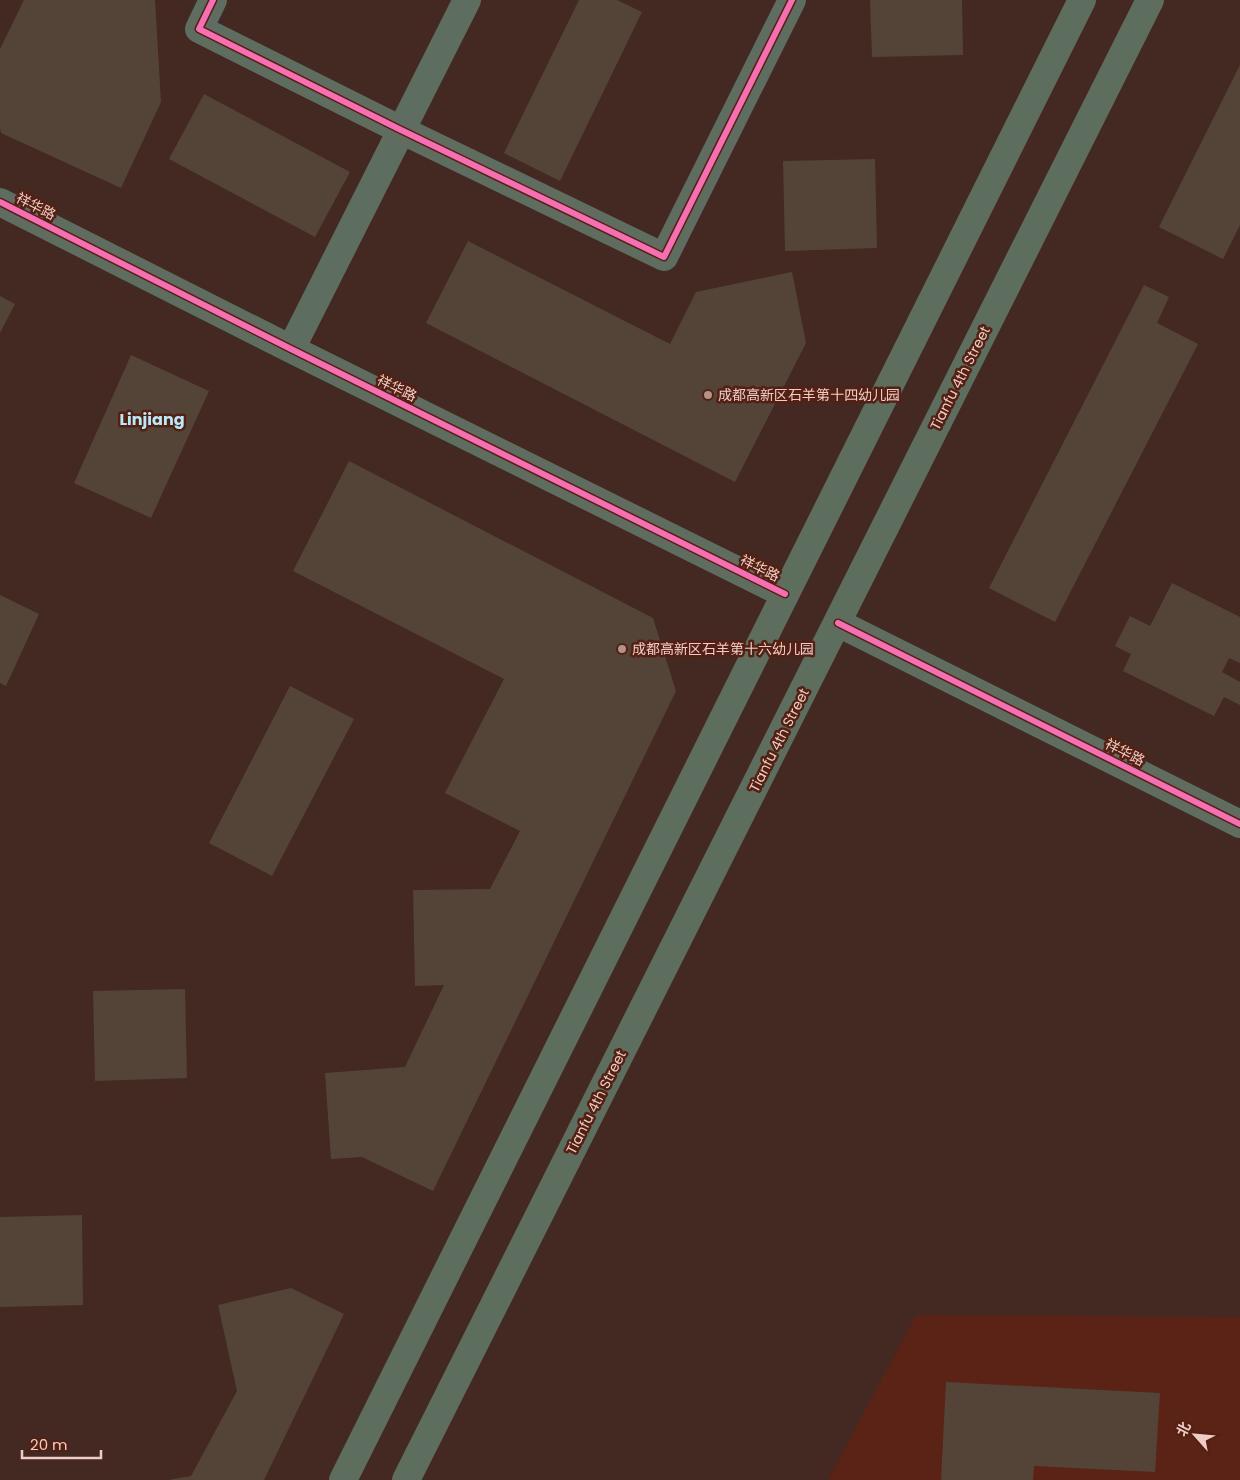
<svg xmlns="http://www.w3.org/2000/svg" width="1240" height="1480" viewBox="0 0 1240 1480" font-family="Poppins,'Noto Sans SC',sans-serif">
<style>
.built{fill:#5a2315}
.building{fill:#544438}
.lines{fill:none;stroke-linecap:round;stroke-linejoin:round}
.minor{stroke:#5d6e60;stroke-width:28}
.secondary{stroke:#5e6e5e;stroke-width:28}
.cycleway-casing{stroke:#532013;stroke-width:9}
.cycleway{stroke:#f96db3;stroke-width:6}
.poi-dot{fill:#b3938b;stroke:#532013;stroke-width:2}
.labels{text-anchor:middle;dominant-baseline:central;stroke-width:5;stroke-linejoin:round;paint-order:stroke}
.street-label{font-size:14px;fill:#efcdc4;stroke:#532013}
.poi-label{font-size:14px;fill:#efcdc4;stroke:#532013;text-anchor:start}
.quarter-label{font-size:16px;font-weight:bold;fill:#b3ebf9;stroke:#532013}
</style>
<rect width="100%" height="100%" fill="#442822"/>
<path class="built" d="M916 1315 1240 1317V1480H828Z"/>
<path class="building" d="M24 0H155L161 102 121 188 1 133 0 128V49Z
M579 0H617L642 12 560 181 504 153Z
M870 0H962L963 55 872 57Z
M1240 65V225L1223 259 1159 227Z
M204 94 350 172 315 237 169 159Z
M875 159 877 248 785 251 783 161Z
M468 241 670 344 696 292 792 272 806 343 735 482 426 323Z
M1144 285 1169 297 1157 323 1198 344 1055 622 989 588Z
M0 296 15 304 0 333Z
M131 355 209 391 151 518 74 483Z
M349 461 653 618 676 691 433 1191 362 1157 331 1159 325 1073 405 1067 444 985 415 986 413 890 490 889 520 831 445 793 504 679 293 571Z
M1172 583 1240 617V663L1229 658 1222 672 1240 682V705L1224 697 1214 716 1123 671 1131 654 1115 646 1130 616 1150 626Z
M0 595 39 614 6 686 0 683Z
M290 686 354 719 272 876 209 843Z
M185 989 187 1078 95 1081 93 991Z
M82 1215 83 1305 0 1307V1217Z
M291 1288 344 1314 264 1480H168L191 1476 237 1391 218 1305Z
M946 1382 1160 1393 1155 1472 1034 1466 1033 1480H941Z"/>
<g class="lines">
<path class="minor" d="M213 0 199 29 401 130 664 257 792 0
M0 202 291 349 785 594
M291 349 467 0
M838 623 1240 824"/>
<path class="secondary" d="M343 1480 1082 0
M406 1480 1150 0"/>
<g class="cycleway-casing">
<path id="cycleway" d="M213 0 199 29 401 130 664 257 792 0
M0 202 291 349 785 594
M838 623 1240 824"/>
</g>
<use href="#cycleway" class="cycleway"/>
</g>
<g class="poi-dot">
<circle cx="708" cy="395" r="5"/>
<circle cx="622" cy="649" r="5"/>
</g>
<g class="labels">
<g class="street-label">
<text transform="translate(36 206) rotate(27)">祥华路</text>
<text transform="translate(960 378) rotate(-63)">Tianfu 4th Street</text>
<text transform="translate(397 388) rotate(26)">祥华路</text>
<text transform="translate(760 568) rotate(26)">祥华路</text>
<text transform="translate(779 740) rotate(-63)">Tianfu 4th Street</text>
<text transform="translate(1125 752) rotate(27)">祥华路</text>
<text transform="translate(596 1102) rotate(-63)">Tianfu 4th Street</text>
</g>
<g class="poi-label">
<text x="718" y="395">成都高新区石羊第十四幼儿园</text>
<text x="632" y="649">成都高新区石羊第十六幼儿园</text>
</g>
<g class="quarter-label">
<text x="152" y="419">Linjiang</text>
</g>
</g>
<g transform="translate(1195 1435) rotate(297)" stroke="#532013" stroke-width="4" paint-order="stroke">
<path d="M0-4L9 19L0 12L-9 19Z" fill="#efcdc4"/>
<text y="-8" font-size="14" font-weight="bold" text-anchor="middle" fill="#efcdc4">北</text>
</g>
<path d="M22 1450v8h79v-8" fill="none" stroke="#efcdc4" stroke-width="2.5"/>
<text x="30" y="1450" font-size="15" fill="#efcdc4" stroke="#532013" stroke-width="4" paint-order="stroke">20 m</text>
</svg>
